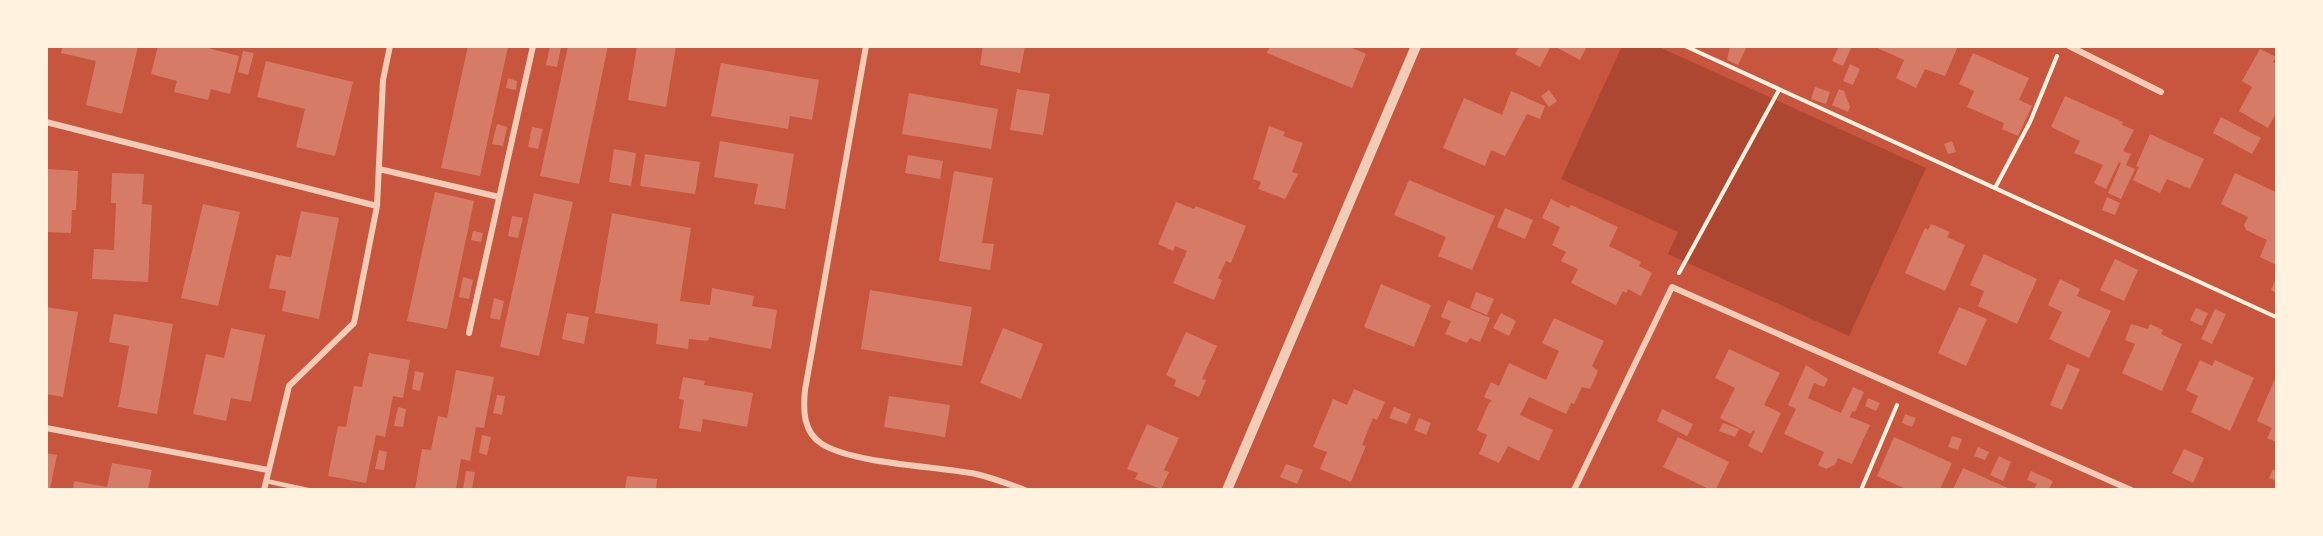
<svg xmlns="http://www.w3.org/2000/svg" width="2323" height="536" viewBox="0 0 2323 536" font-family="Quicksand,sans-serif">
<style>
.green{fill:#ae4732}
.building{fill:#d67c66}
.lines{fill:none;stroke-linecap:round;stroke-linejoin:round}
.path{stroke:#fff3e0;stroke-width:4}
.service{stroke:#f1ccb7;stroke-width:4.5}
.minor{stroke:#f1ccb7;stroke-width:6}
.tertiary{stroke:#f1ccb7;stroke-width:10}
</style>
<rect width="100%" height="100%" fill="#c8553d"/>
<path class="green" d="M1622 46 1659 47 1926 168 1849 336 1668 254 1678 232 1561 179Z"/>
<path class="building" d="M63 46H138L122 114 86 105 96 61 61 53Z
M158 46H200L239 56 230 94 211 89 208 100 174 92 177 81 151 74Z
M468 46 508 47 480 176 441 168Z
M550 46 561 47 557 67 546 65Z
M568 46H608L579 184 540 176Z
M637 46H676L666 107 628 100Z
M983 46H1025L1020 73 980 65Z
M1270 46H1348L1366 54 1352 88 1267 53Z
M1520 46H1551L1540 67 1515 54Z
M1554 46H1587L1580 60Z
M1730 46H1747L1738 65 1727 60Z
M1839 46H1852L1843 66 1832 61Z
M1873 46H1958L1945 76 1925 69 1916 88 1896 78 1904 60Z
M2260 49 2276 57 2273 62 2276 64V113L2268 128 2239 111 2252 87 2242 81Z
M243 51 254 53 248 75 238 72Z
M1973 53 2029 78 2019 100 2032 106 2018 136 2002 129 2004 123 1967 107 1974 91 1959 84Z
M266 61 353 82 335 156 296 147 305 109 257 97Z
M721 63 819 80 812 120 790 116 788 129 711 116Z
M1850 64 1860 69 1853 85 1843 81Z
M508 78 517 81 516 90 506 88Z
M1815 87 1830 92 1826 104 1811 99Z
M1017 89 1050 94 1043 135 1010 130Z
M1839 89 1844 91 1850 107 1848 112 1832 105Z
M1549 90 1557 101 1549 107 1541 96Z
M1511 91 1545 106 1540 119 1527 114 1505 156 1491 150 1485 166 1443 148 1464 98 1502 115Z
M909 93 998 109 991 149 902 134Z
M2065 96 2123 122 2122 125 2134 130 2123 151 2131 154 2126 165 2135 169 2121 199 2108 193 2121 163 2119 162 2106 189 2094 183 2103 165 2074 153 2080 141 2051 127Z
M2221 117 2261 138 2252 154 2213 133Z
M497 124 507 127 503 146 492 144Z
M1269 126 1285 132 1283 136 1303 143 1292 172 1298 174 1285 199 1258 189 1261 182 1253 179Z
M532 127 543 129 538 149 528 147Z
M2150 134 2204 159 2190 189 2167 179 2160 193 2133 180 2139 167 2136 166Z
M720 141 794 154 785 209 754 204 758 184 714 177Z
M1952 141 1956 152 1948 154 1944 144Z
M614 149 636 153 631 186 609 182Z
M645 154 700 162 695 194 640 186Z
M908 155 943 161 940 179 905 173Z
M46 169 78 171 76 210H72L71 233 46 232Z
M954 171 993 178 982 243 994 244 990 270 939 261Z
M112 173 144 174 142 204 152 205 148 282 92 279 94 249 114 250 116 203H111Z
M2235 173 2276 192V265L2260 257 2267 240 2246 230 2244 225 2248 217 2221 204Z
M1409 180 1495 216 1472 270 1438 256 1446 237 1394 215Z
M435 192 474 201 447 329 407 321Z
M534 193 573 202 539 356 500 347Z
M2107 197 2120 203 2115 215 2102 210Z
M1551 199 1569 208 1571 205 1618 227 1609 246 1641 262 1639 266 1652 273 1641 296 1628 289 1626 293 1623 291 1616 305 1571 283 1578 269 1561 261 1566 252 1552 245 1560 227 1542 218Z
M1176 202 1194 209 1196 206 1246 226 1231 263 1226 261 1218 278 1222 280 1214 300 1173 283 1187 251 1175 246 1173 251 1158 244Z
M203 204 240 212 218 306 181 298Z
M1505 208 1533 220 1525 239 1497 227Z
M301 211 339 218 319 319 282 311 286 291 269 288 276 255 291 257Z
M612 213 691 228 680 301 710 305 712 288 754 296 752 306 777 310 771 349 709 337 708 341 689 339 688 349 656 344 658 324 595 313Z
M512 216 523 218 518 238 508 236Z
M1931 224 1950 232 1947 237 1965 245 1945 291 1905 273 1925 228 1928 230Z
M473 231 483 233 481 242 471 240Z
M1984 254 2037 279 2017 324 1978 306 1984 291 1970 285Z
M2115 259 2138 270 2124 301 2100 290Z
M463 277 473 280 469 299 459 297Z
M2276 278V293L2271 290Z
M2060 279 2080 289 2077 296 2111 311 2089 358 2049 339 2062 312 2048 305Z
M1381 284 1431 305 1414 347 1364 327Z
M870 290 972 307 962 366 861 349Z
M1476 292 1494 299 1487 315 1470 308Z
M494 298 504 301 500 320 490 318Z
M1448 300 1490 318 1480 342 1470 338 1467 343 1445 334 1451 321 1441 317Z
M46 307 78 312 63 397 46 394Z
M1959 307 1987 319 1966 366 1938 353Z
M2196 308 2208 313 2202 326 2190 320Z
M2215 309 2226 314 2212 344 2201 339Z
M567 313 589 317 584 344 562 339Z
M1501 313 1516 321 1509 336 1493 328Z
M114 314 173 324 157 414 118 407 129 346 109 342Z
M1554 318 1604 341 1592 366 1598 371 1590 389 1582 387 1574 404 1571 403 1566 414 1529 397 1520 415 1553 430 1539 461 1508 446 1499 463 1479 454 1487 435 1477 430 1489 403 1492 401 1484 397 1491 382 1499 386 1509 363 1546 380 1559 351 1542 343Z
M2131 324 2148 329 2150 324 2163 330 2161 334 2182 344 2162 391 2122 373 2135 344 2125 340Z
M231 328 265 335 251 402 231 398 226 421 193 414 206 354 224 358Z
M1003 328 1043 344 1021 399 980 383Z
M1186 332 1217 346 1202 379 1206 380 1199 397 1174 386 1176 380 1166 375Z
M1729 349 1780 373 1764 405 1781 413 1762 453 1748 446 1755 431 1753 430 1751 434 1720 418 1735 388 1715 378Z
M369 353 410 360 403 398 393 396 385 437 376 435 366 483 328 476 338 426 346 427 354 386 362 387Z
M2200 360 2212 366 2215 360 2254 378 2230 431 2191 412 2198 396 2186 390Z
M2067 364 2080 369 2062 410 2050 405Z
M1806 365 1828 379 1824 387 1814 383 1808 398 1841 413 1853 387 1864 392 1855 412 1852 411 1850 417 1870 425 1852 464 1838 458 1835 465 1826 469 1818 465 1824 452 1784 434 1796 409 1788 405Z
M456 370 494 377 484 428 476 427 470 461 461 459 456 489H415L422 449 431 450 438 416 447 418Z
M415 371 424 373 420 391 412 389Z
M2276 376V442L2267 438 2272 428 2257 421Z
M683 377 705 381 704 385 753 393 747 427 703 419 701 432 679 428 684 400 679 399Z
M1354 389 1385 402 1377 420 1373 418 1362 445 1366 446 1351 482 1320 469 1327 452 1313 447 1333 399 1347 405Z
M497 395 505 396 502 415 493 413Z
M889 396 950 405 945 437 884 427Z
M1868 398 1880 403 1876 411 1865 406Z
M398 407 406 409 403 427 394 426Z
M1394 407 1411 414 1407 424 1389 418Z
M1662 409 1693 424 1687 436 1657 421Z
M1905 414 1916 418 1912 427 1902 423Z
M1419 418 1431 423 1426 435 1414 430Z
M1723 423 1739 429 1735 437 1719 431Z
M1147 424 1179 438 1164 470 1169 472 1161 489 1135 479 1138 473 1127 469Z
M482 435 491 437 487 455 479 453Z
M1952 436 1962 439 1958 450 1948 447Z
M1678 437 1729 462 1716 489H1709L1663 467Z
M1894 437 1952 463 1940 489H1906L1877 476Z
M1978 447 1989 452 1985 460 1974 456Z
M2184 449 2204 458 2193 483 2172 473Z
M379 450 387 452 384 470 375 469Z
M46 453 57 455 50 489H46Z
M1999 456 2011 462 2003 481 1990 475Z
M112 463 152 470 148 489H73L74 481 107 487Z
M1286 464 1303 470 1297 484 1280 477Z
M1963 468 2010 489H1953Z
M2273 469 2276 471V481L2269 478Z
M466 471 475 472 472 489H463Z
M2031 471 2053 481 2049 489H2034L2037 484 2027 480Z
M627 476 657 479 656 489H625Z"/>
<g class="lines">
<path class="path" d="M1685 46 2276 317
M1995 188 2030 122 2057 56
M1679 273 1779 90
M1861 490 1897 405"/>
<path class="service" d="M266 481 308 490"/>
<path class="minor" d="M866 46 805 390C803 410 803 432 822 444 854 464 936 466 976 474 993 478 1009 484 1025 490
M2069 46 2161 92
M46 122 377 206 354 323 289 386 264 490
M379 169 499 197
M377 206 383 80 390 46
M469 333 533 46
M46 428 268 470
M1574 490 1672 287 2131 490"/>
<path class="tertiary" d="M1227 490 1416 46"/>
</g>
<rect width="2323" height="536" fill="none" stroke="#fff3e0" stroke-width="96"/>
</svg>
